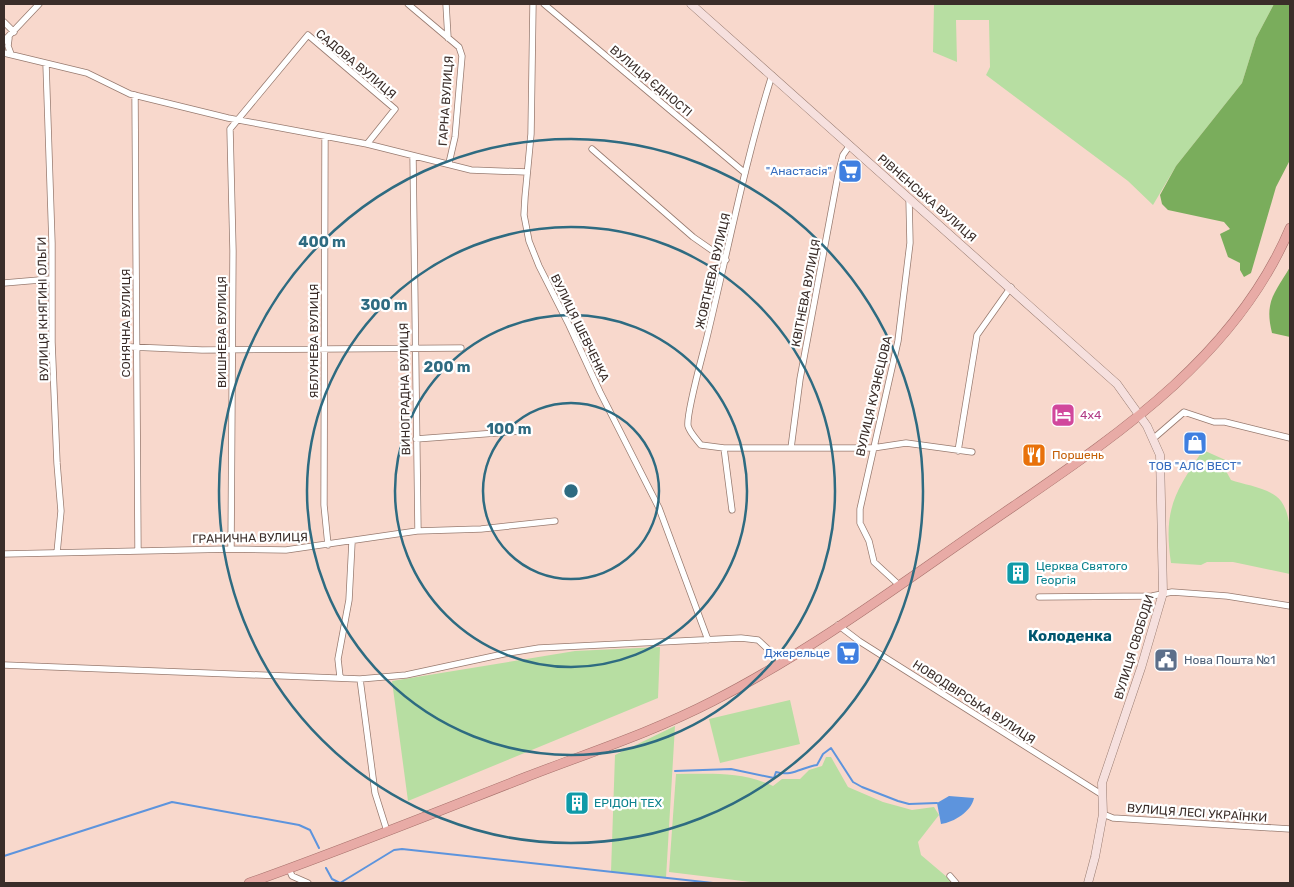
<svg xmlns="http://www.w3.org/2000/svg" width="1294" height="887" viewBox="0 0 1294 887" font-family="Rubik,sans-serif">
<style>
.green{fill:#b7dea2}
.forest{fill:#7aad5c}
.water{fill:#5d94dd}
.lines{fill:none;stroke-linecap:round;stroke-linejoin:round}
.stream{stroke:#5d94dd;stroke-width:2}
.minor-casing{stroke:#987b70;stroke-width:7}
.secondary-casing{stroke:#987b70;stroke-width:9}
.trunk-casing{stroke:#a7716c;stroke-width:10}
.minor{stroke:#fff;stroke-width:5.5}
.secondary{stroke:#f6e0de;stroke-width:8}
.trunk{stroke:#e8aba6;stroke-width:9}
.ring{fill:none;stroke:#2e6b81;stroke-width:2.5}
.labels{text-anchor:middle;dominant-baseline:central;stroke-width:4.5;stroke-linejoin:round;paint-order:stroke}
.street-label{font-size:12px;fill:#3a2d29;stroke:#fff}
.shop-label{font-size:12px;fill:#366cbe;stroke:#fff;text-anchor:end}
.hotel-label{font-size:12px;fill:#b23c85;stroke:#fff;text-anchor:start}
.food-label{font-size:12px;fill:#c56008;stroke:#fff;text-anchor:start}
.culture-label{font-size:12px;fill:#0d838f;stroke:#fff;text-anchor:start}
.service-label{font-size:12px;fill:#4e5e75;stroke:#fff;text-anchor:start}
.quarter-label{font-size:15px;font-weight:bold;fill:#00566e;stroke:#fff}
.centre{fill:#2e6b81;stroke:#fff;stroke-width:2.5}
.ring-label{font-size:15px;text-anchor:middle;font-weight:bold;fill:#2e6b81;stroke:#fff;stroke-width:4.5;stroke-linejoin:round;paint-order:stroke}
</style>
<rect width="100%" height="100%" fill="#f8d8cc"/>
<path class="green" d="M934 4H1274L1256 38 1242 83 1176 166 1153 205 1128 181 986 75 990 67 989 20H956L957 62 933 52Z
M1203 450 1232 463 1226 471 1231 480C1245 485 1271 488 1281 501 1294 519 1290 552 1290 574L1233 562H1207L1201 565 1171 563C1163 509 1175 492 1203 450Z
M660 647 658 698 408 801 392 681 575 651Z
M790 700 800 744 720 763 709 719Z
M675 726 666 878 611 872 615 755Z
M826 757H831L848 787 883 802 912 810 934 807 939 815 918 842 921 855 954 883H759L669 872 676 774C710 774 742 771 773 786L782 779H800L809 770 822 766Z"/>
<path class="forest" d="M1274 4H1290V160L1276 187 1251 273 1244 277 1240 270V263L1228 257 1220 234 1230 229 1224 222 1168 210 1162 204 1160 195 1176 166 1242 83 1256 38Z
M1290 267V337L1272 333C1264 301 1275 293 1290 267Z"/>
<path class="water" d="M949 796 974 798C971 812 954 822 941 824L937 803Z"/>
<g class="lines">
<path class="stream" d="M675 771 731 769 774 778 776 772C792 777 802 767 817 765L823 754 831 748 853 782 862 787 898 801 909 804 937 803
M4 856 172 802 299 825 310 830 319 848
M326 868 332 879 340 883 394 850 402 849 713 883"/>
<g class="minor-casing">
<path id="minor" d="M408 4 459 47 462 56 455 137 449 163
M446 4 448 38
M533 4 531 134 525 197 524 215 529 241 539 266 569 325 600 392 659 508 708 640
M544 4 745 173
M4 22 14 32
M9 38 8 46 11 54
M4 41 39 4
M4 53 87 73 130 94 228 118 367 144 471 170 527 172
M46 64 52 243V342L57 463 61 511 57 553
M772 75C745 161 728 250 707 337 703 354 686 413 688 426 690 433 697 440 701 445L724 448H873L906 443 972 452
M135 95 138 550
M325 137 324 505 328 545
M592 149 693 237 726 260
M413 156 418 531
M4 283 51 279
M132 347 202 350 461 348
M1154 438 1184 412 1214 422H1225L1290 438
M416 439 522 431
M724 448 732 510
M791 448 800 379 838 175 843 155 850 145
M958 451 977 335 1011 287
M231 549 233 251 230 129 308 35 395 109 367 144
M4 554 231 549 286 550 417 531 481 529 555 521
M899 585 874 562 869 541 860 523V509L898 341 910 243 909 199
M1039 597 1152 596 1172 592 1227 596 1290 606
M838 625 859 641 1101 794
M4 665 360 679 406 675 508 653 539 648 741 638 758 640 782 662
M340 677 338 659 349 600 352 542
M360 679 375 793 387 831
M1103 814 1113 818 1290 829
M289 869 292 876 308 883
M950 876 956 883"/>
</g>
<g class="secondary-casing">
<path id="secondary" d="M691 4 1117 384 1147 426 1160 455 1163 593 1141 668 1102 783 1103 814 1095 857 1088 883"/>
</g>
<g class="trunk-casing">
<path id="trunk" d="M249 883C342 850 434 813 526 777 588 753 653 732 713 701 819 647 915 573 1014 506 1122 432 1237 354 1290 228"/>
</g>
<use href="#minor" class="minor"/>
<use href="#secondary" class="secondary"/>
<use href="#trunk" class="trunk"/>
</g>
<g class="ring">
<circle cx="571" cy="491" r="88"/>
<circle cx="571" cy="491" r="176"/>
<circle cx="571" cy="491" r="264"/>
<circle cx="571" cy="491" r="352"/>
</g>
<defs>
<g id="supermarket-square" transform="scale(1.25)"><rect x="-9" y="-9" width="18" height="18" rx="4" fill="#3f7fe0" stroke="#fff"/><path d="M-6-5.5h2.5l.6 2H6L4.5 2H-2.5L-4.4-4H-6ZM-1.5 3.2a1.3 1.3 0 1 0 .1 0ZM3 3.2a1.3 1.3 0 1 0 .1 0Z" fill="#fff"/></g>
<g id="hotel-square" transform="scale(1.25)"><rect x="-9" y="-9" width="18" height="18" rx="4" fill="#d1479c" stroke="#fff"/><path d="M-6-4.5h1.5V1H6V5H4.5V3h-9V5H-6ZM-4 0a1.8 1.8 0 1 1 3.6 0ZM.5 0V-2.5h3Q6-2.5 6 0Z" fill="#fff"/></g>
<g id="shop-square" transform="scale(1.25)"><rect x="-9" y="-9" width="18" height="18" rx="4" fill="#3f7fe0" stroke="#fff"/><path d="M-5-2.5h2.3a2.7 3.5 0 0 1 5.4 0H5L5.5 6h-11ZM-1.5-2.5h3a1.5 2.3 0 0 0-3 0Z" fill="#fff"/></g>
<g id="restaurant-square" transform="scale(1.25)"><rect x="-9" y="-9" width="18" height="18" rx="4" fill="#e8710a" stroke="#fff"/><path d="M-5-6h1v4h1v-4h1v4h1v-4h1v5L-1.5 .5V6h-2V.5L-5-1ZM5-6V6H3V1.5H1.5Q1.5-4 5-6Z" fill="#fff"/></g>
<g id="building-square" transform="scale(1.25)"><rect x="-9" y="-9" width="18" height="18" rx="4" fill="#0f9aa8" stroke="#fff"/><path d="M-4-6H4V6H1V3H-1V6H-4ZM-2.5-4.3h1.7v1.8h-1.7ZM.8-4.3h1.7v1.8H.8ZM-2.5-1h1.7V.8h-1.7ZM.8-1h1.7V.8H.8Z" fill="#fff"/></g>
<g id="civic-square" transform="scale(1.25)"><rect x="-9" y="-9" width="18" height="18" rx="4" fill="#5c6f8a" stroke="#fff"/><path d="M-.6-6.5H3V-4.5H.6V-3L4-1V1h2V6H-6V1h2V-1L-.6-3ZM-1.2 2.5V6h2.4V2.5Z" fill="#fff"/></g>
</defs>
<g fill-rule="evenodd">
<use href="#supermarket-square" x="850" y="171"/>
<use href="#hotel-square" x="1063" y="415"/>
<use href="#shop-square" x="1195" y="443"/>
<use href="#restaurant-square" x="1034" y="455"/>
<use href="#building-square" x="1018" y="573"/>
<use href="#supermarket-square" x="848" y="653"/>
<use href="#civic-square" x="1166" y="660"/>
<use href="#building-square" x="577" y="803"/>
</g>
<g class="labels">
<g class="street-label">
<text transform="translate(356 64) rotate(40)">САДОВА ВУЛИЦЯ</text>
<text transform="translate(651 81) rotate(40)">ВУЛИЦЯ ЄДНОСТІ</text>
<text transform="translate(446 101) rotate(-86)">ГАРНА ВУЛИЦЯ</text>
<text transform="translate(927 198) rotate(41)">РІВНЕНСЬКА ВУЛИЦЯ</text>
<text transform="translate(713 271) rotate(-77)">ЖОВТНЕВА ВУЛИЦЯ</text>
<text transform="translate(806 293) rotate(-79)">КВІТНЕВА ВУЛИЦЯ</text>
<text transform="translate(43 309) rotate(-91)">ВУЛИЦЯ КНЯГИНІ ОЛЬГИ</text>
<text transform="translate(126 323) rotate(-90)">СОНЯЧНА ВУЛИЦЯ</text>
<text transform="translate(580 328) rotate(64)">ВУЛИЦЯ ШЕВЧЕНКА</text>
<text transform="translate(222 332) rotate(-90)">ВИШНЕВА ВУЛИЦЯ</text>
<text transform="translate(314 341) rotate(-90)">ЯБЛУНЕВА ВУЛИЦЯ</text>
<text transform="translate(405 389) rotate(-91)">ВИНОГРАДНА ВУЛИЦЯ</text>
<text transform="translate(874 396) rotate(-77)">ВУЛИЦЯ КУЗНЄЦОВА</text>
<text transform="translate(250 538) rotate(-1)">ГРАНИЧНА ВУЛИЦЯ</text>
<text transform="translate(1134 647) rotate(-73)">ВУЛИЦЯ СВОБОДИ</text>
<text transform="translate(974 702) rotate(33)">НОВОДВІРСЬКА ВУЛИЦЯ</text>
<text transform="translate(1197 813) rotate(4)">ВУЛИЦЯ ЛЕСІ УКРАЇНКИ</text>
</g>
<g class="shop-label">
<text x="832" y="171">"Анастасія"</text>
<text x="1195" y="466" text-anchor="middle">ТОВ "АЛС ВЕСТ"</text>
<text x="830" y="653">Джерельце</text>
</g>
<g class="hotel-label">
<text x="1080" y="415">4x4</text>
</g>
<g class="food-label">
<text x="1052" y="455">Поршень</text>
</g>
<g class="culture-label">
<text x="1036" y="566">Церква Святого<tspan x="1036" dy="14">Георгія</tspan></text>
<text x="594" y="803">ЕРІДОН ТЕХ</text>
</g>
<g class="service-label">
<text x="1184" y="660">Нова Пошта №1</text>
</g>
<g class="quarter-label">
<text x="1070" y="636">Колоденка</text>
</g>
</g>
<circle cx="571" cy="491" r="8" class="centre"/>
<g class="ring-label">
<text x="322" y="247">400 m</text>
<text x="384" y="310">300 m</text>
<text x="447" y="372">200 m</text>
<text x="509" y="434">100 m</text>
</g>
<rect width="1294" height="887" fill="none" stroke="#3a2d29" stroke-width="10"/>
</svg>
